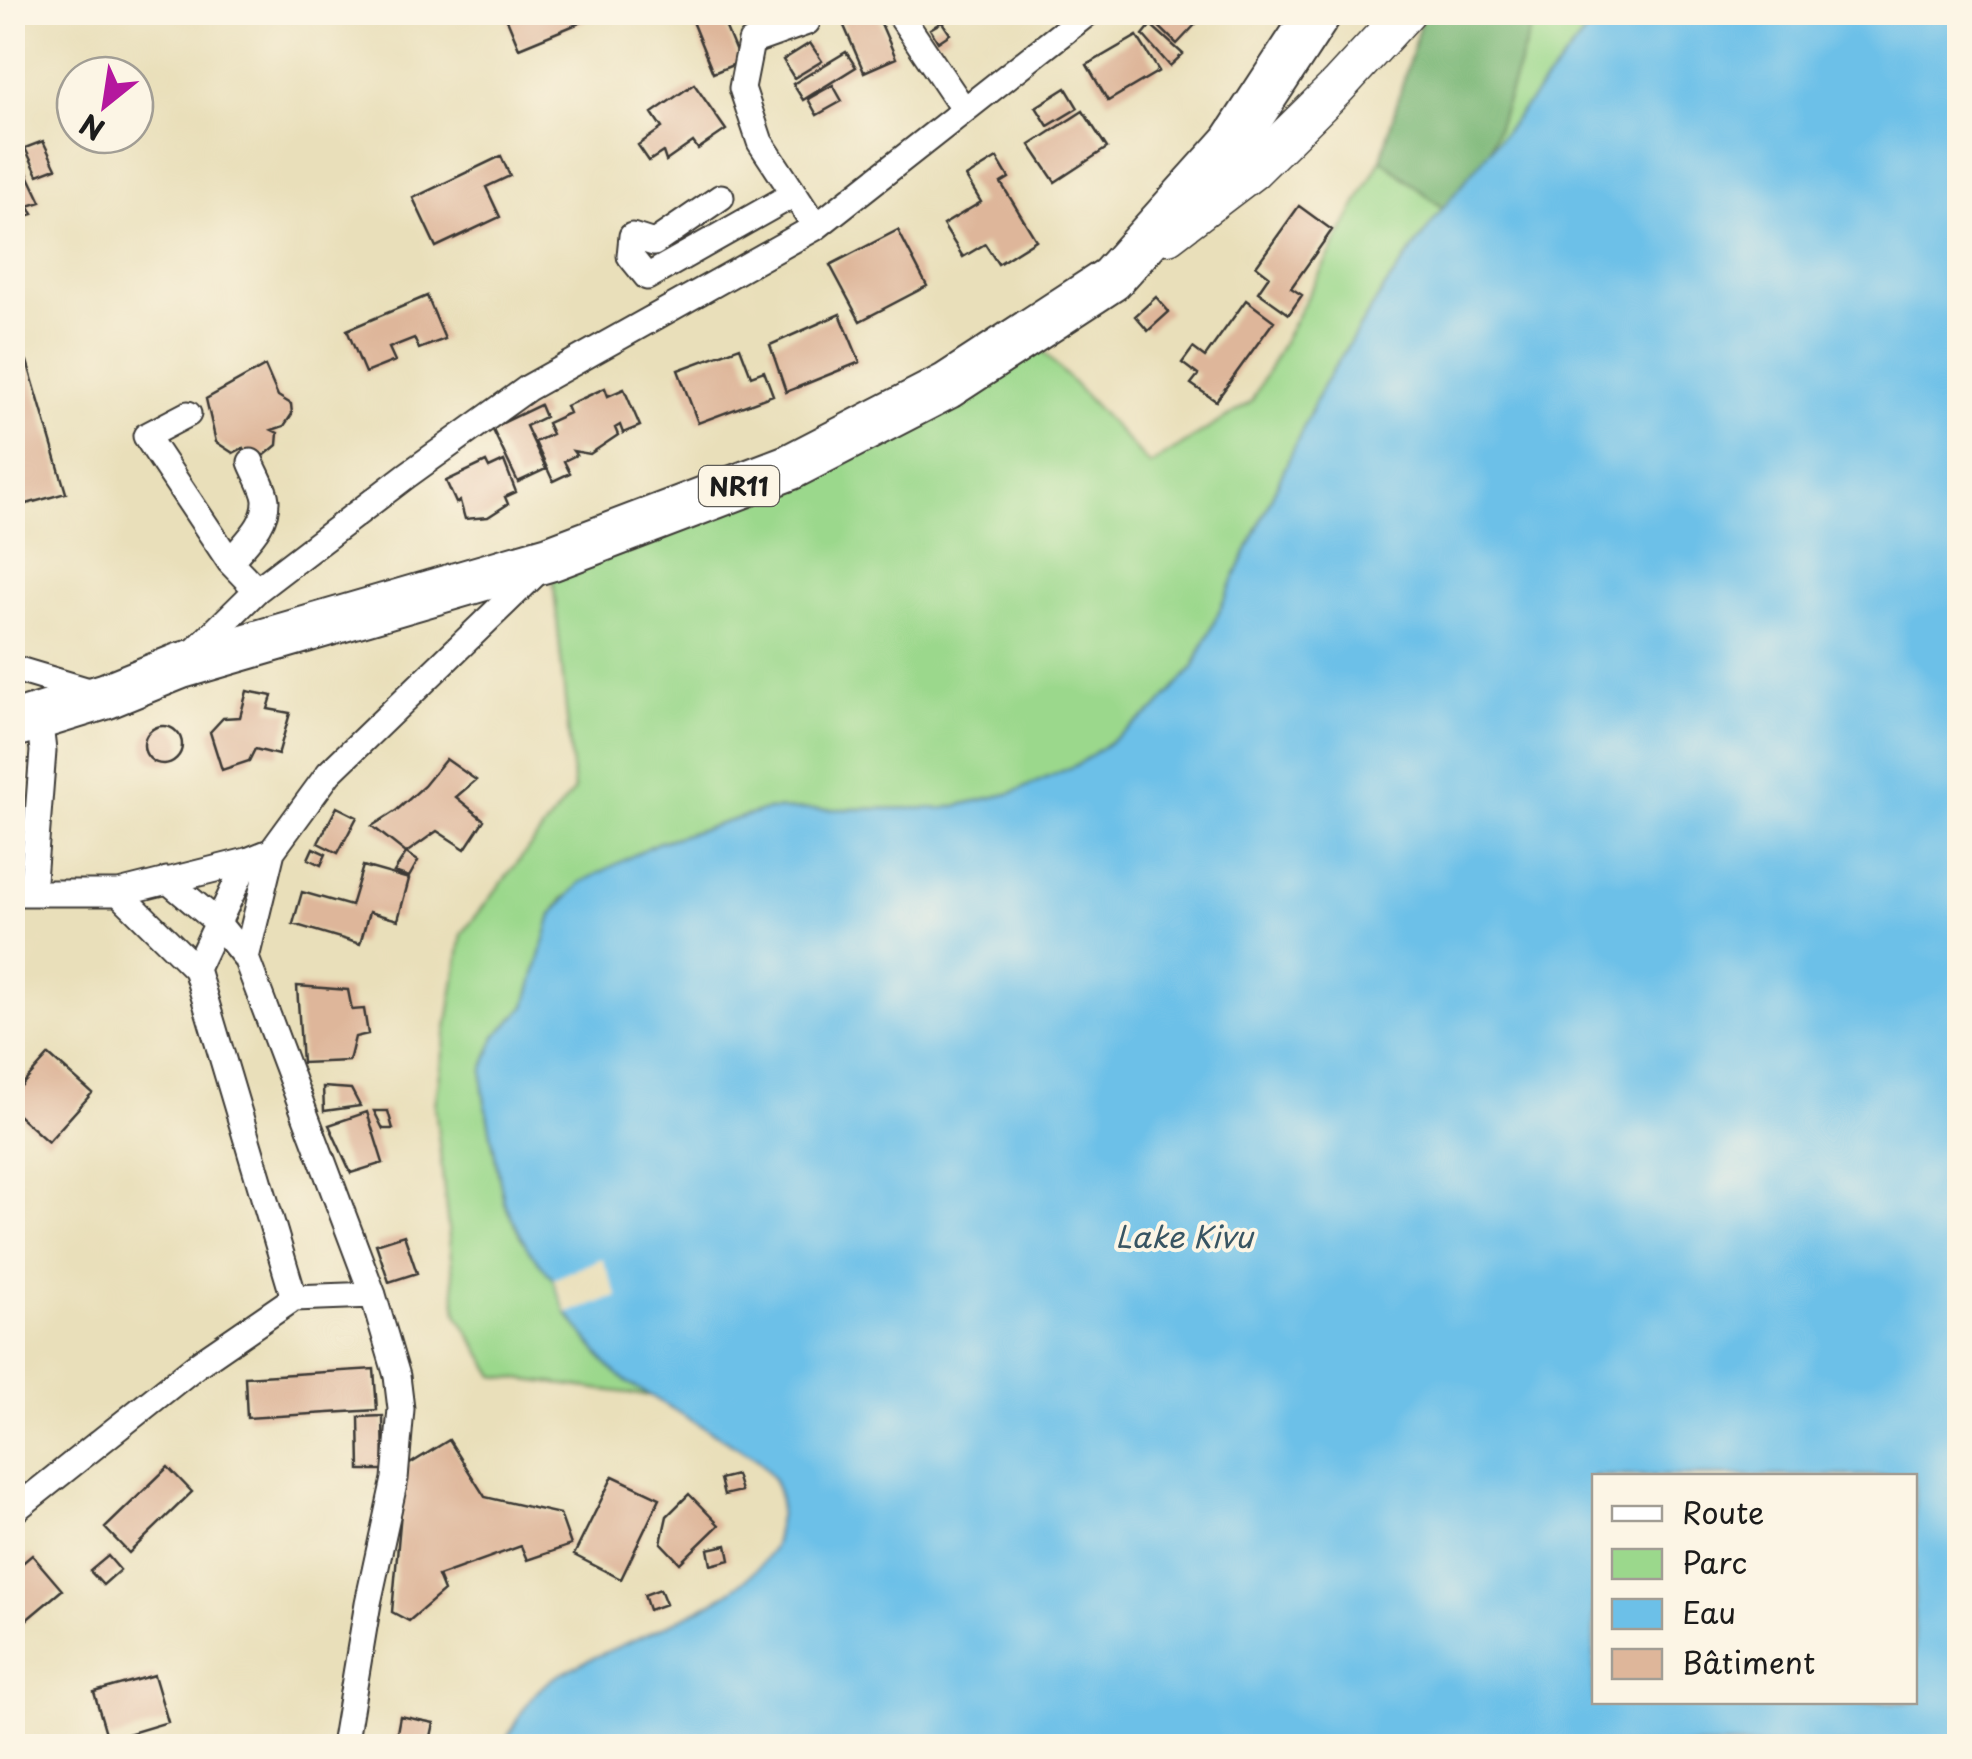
<svg xmlns="http://www.w3.org/2000/svg" width="1972" height="1759" viewBox="0 0 1972 1759" font-family="'Playpen Sans',sans-serif">
<style>
.green{fill:#9bd88c;stroke:#5c7a54;stroke-width:2.5}
.forest{fill:#7cb878;stroke:#4c6a4a;stroke-width:2.5}
.water{fill:#6cc0e8;stroke:#446e82;stroke-width:2.5;fill-rule:evenodd}
.pier{fill:#e9dfba}
.building{fill:#deb69a}
.lines{fill:none;stroke-linecap:round;stroke-linejoin:round}
.street-casing{stroke:#3b3934;stroke-width:29}
.primary-casing{stroke:#3b3934;stroke-width:41}
.highway-casing{stroke:#3b3934;stroke-width:49}
.street{stroke:#fff;stroke-width:25}
.primary{stroke:#fff;stroke-width:38}
.highway{stroke:#fff;stroke-width:45}
.labels{text-anchor:middle;dominant-baseline:central;stroke-width:8;stroke-linejoin:round;paint-order:stroke}
.shield{fill:#fcf5e5;stroke:#5f5d58;stroke-width:2.5}
.shield-label{font-size:25px;font-weight:bold;fill:#1c1c1c}
.water-label{font-size:30px;font-style:italic;fill:#385563;stroke:#fcf5e5}
</style>
<rect width="100%" height="100%" fill="#fcf5e5"/>
<filter id="ink" filterUnits="userSpaceOnUse"><feTurbulence type="fractalNoise" baseFrequency=".01" numOctaves="2"/><feDisplacementMap in="SourceGraphic" scale="20" xChannelSelector="R" yChannelSelector="G"/><feConvolveMatrix kernelMatrix="1 2 1 2 8 2 1 2 1" color-interpolation-filters="sRGB"/></filter>
<filter id="wash" filterUnits="userSpaceOnUse"><feTurbulence type="fractalNoise" baseFrequency=".0048" numOctaves="4" result="noise"/><feDisplacementMap in="SourceGraphic" scale="40" xChannelSelector="R" yChannelSelector="G"/><feGaussianBlur stdDeviation="2.25" result="paint"/><feColorMatrix in="noise" values="0 0 0 0 0 0 0 0 0 0 0 0 0 0 0 0 0 1.4 0 .05"/><feComposite in="paint" operator="in"/></filter>
<g filter="url(#wash)">
<rect width="100%" height="100%" fill="#e9dfba"/>
<path class="green" d="M1536 13H1594L1585 33 1488 156Z
M1381 159 1443 208 1384 289 1323 385 1193 668 1155 710 1079 764 1012 793 946 808 766 810 657 843 564 898 552 915 526 1006 496 1036 483 1070V1091L497 1167 504 1202 521 1237 553 1279 567 1314 608 1366 651 1396 495 1376 457 1314 435 1105 462 934 574 790 551 558 1028 335 1150 465 1251 402Z"/>
<path class="forest" d="M1423 13H1536L1488 156 1443 208 1381 159Z"/>
<path class="water" d="M1594 13H1959V1746H503C515 1723 529 1694 552 1679 609 1643 742 1609 773 1547 777 1538 777 1526 779 1517 784 1491 772 1473 754 1457L627 1382 608 1366 567 1313 553 1279 528 1249 504 1202 483 1091V1070L496 1036 526 1006 552 915 580 883 657 843 766 810 946 808 1012 793 1079 764 1155 710 1193 668 1323 385 1384 289 1443 208 1585 33ZM1594 1476H1914V1702H1594Z"/>
<path class="pier" d="M602 1258 618 1297 567 1313 553 1279Z"/>
<g id="blocks">
<path class="building" d="M504 12H598L599 15 519 48Z
M705 12 709 23 722 18 740 62 713 73 689 14Z
M838 12H876L896 58 864 72Z
M1144 12H1207L1177 44Z
M942 22 950 34 938 42 930 29Z
M1151 25 1183 54 1170 66 1143 35Z
M1137 36 1159 71 1108 101 1087 65Z
M810 43 822 61 794 78 783 60Z
M846 52 856 67 803 100 793 84Z
M694 84 726 130 698 149 693 142 666 161 663 152 649 161 638 145 662 128 652 113Z
M833 85 842 101 817 115 808 99Z
M1066 88 1078 108 1048 126 1036 107Z
M1083 111 1107 148 1055 182 1030 145Z
M43 141 56 168 38 175 25 148Z
M501 156 510 176 486 187 500 217 436 247 413 198Z
M997 158 1009 178 1001 183 1036 240 998 264 985 244 963 257 943 225 981 202 966 177Z
M21 160 41 202 28 206 33 214 12 220V163Z
M1299 206 1332 230 1291 288 1302 295 1289 314 1258 292 1269 276 1256 266Z
M898 230 927 286 860 321 830 265Z
M427 296 445 339 419 349 414 338 389 348 395 361 365 373 347 330Z
M1156 297 1169 312 1148 331 1135 316Z
M1246 300 1274 321 1216 401 1191 384 1198 375 1182 363 1193 348 1205 357Z
M840 314 860 362 786 392 770 345Z
M740 347 751 376 764 371 773 395 698 423 678 370Z
M27 361 66 493 12 508V366Z
M265 366 278 396 291 404 292 414 284 426 272 430 278 433 277 445 265 455H247L243 448 233 453 216 442 206 399Z
M605 388 608 396 624 389 640 426 623 433 620 425 615 428 618 435 590 454 573 451 576 455 564 461 570 473 553 481 535 442 552 434 547 423 569 413 566 406Z
M540 405 545 417 526 426 546 469 518 482 492 428Z
M504 461 516 492 505 497 508 504 488 517 465 519 460 501 456 503 446 481 486 462 489 468Z
M247 691 272 696 268 709 290 713 278 755 255 749 249 761 222 770 210 732 223 718 240 717Z
M144 745a19 19 0 1 1 38 0a19 19 0 1 1-38 0Z
M446 759 476 780 456 797 484 820 465 849 437 831 406 853 372 826 397 810 424 786Z
M337 807 357 817 338 853 318 843Z
M313 848 326 854 321 865 308 859Z
M406 853 418 861 409 877 394 872Z
M363 866 409 879 398 920 369 912 360 944 293 924 302 892 351 906Z
M297 986 348 990 352 1010 364 1009 368 1034 355 1037 349 1061 302 1063Z
M49 1055 92 1093 48 1142 12 1110V1096Z
M323 1087 351 1089 360 1106 324 1111Z
M374 1111H388L393 1129H383Z
M367 1112 383 1163 351 1173 329 1125Z
M404 1235 417 1273 389 1282 376 1244Z
M374 1369 377 1410 247 1418 245 1377Z
M383 1416 384 1470H360L359 1417Z
M449 1440 485 1497 560 1514 571 1545 527 1560 521 1546 438 1576 444 1591 409 1621 392 1612 405 1467Z
M168 1467 192 1492 129 1553 105 1528Z
M736 1475 741 1491 724 1495 720 1479Z
M613 1476 660 1498 621 1579 574 1555Z
M689 1494 719 1525 680 1563 661 1543 667 1516Z
M727 1545 730 1560 711 1565 708 1549Z
M32 1555 62 1590 12 1632V1572Z
M108 1556 120 1570 103 1585 90 1571Z
M660 1589 666 1604 649 1610 644 1595Z
M154 1675 168 1722 108 1740 94 1692Z
M400 1716 434 1723 429 1746H416V1742L396 1738Z"/>
</g>
</g>
<g filter="url(#ink)">
<use href="#blocks" fill-opacity="0" stroke="#3b3934" stroke-width="2.5"/>
<g class="lines">
<g class="street-casing">
<path id="street" d="M898 12 964 110
M807 22 751 42 742 88 760 142 816 227
M721 197 654 243 632 236 630 256 647 277 794 194
M188 414 146 436 230 562
M251 462C255 473 265 488 266 500 267 526 244 543 230 562L257 590
M191 655 257 590 406 476 528 388 816 227 1089 12
M12 668 99 694
M167 880 216 921 246 958 373 1295 397 1376 401 1409 395 1479 368 1603 344 1746
M12 893H119L247 861 272 851
M32 893 43 751 39 716
M119 893 196 969 294 1298
M246 958 272 851 329 773 540 569
M196 969 247 861
M12 1512 198 1364 294 1298 373 1295"/>
</g>
<g class="primary-casing">
<path id="primary" d="M1168 235 1252 171 1338 86 1406 12"/>
</g>
<g class="highway-casing">
<path id="highway" d="M12 725 106 696 180 666 551 558 790 467 947 386 1111 279 1233 143 1319 12"/>
</g>
<use href="#street" class="street"/>
<use href="#primary" class="primary"/>
<use href="#highway" class="highway"/>
</g>
</g>
<g class="labels">
<rect class="shield" x="699" y="466" width="80" height="40" rx="8"/>
<g class="shield-label">
<text x="739" y="486">NR11</text>
</g>
<g class="water-label">
<text x="1184" y="1235">Lake Kivu</text>
</g>
</g>
<rect width="1972" height="1759" fill="none" stroke="#fcf5e5" stroke-width="50"/>
<rect x="1592" y="1474" width="325" height="230" fill="#fcf5e5" stroke="#a29e95" stroke-width="2.5"/>
<rect x="1612" y="1506" width="50" height="15" fill="#ffffff" stroke="#a29e95" stroke-width="2.5"/>
<text x="1682" y="1524" font-size="30" fill="#1c1c1c">Route</text>
<rect x="1612" y="1549" width="50" height="30" fill="#9bd88c" stroke="#a29e95" stroke-width="2.5"/>
<text x="1682" y="1574" font-size="30" fill="#1c1c1c">Parc</text>
<rect x="1612" y="1599" width="50" height="30" fill="#6cc0e8" stroke="#a29e95" stroke-width="2.5"/>
<text x="1682" y="1624" font-size="30" fill="#1c1c1c">Eau</text>
<rect x="1612" y="1649" width="50" height="30" fill="#deb69a" stroke="#a29e95" stroke-width="2.5"/>
<text x="1682" y="1674" font-size="30" fill="#1c1c1c">Bâtiment</text>
<g transform="translate(105 105) rotate(210)"><circle r="48" fill="#fcf5e5" stroke="#a29e95" stroke-width="2.5"/>
<path d="M0-8L18 38L0 25L-18 38Z" fill="#b5179e"/>
<text y="-15" font-size="28" font-weight="bold" text-anchor="middle" fill="#1c1c1c">N</text>
</g>
</svg>
